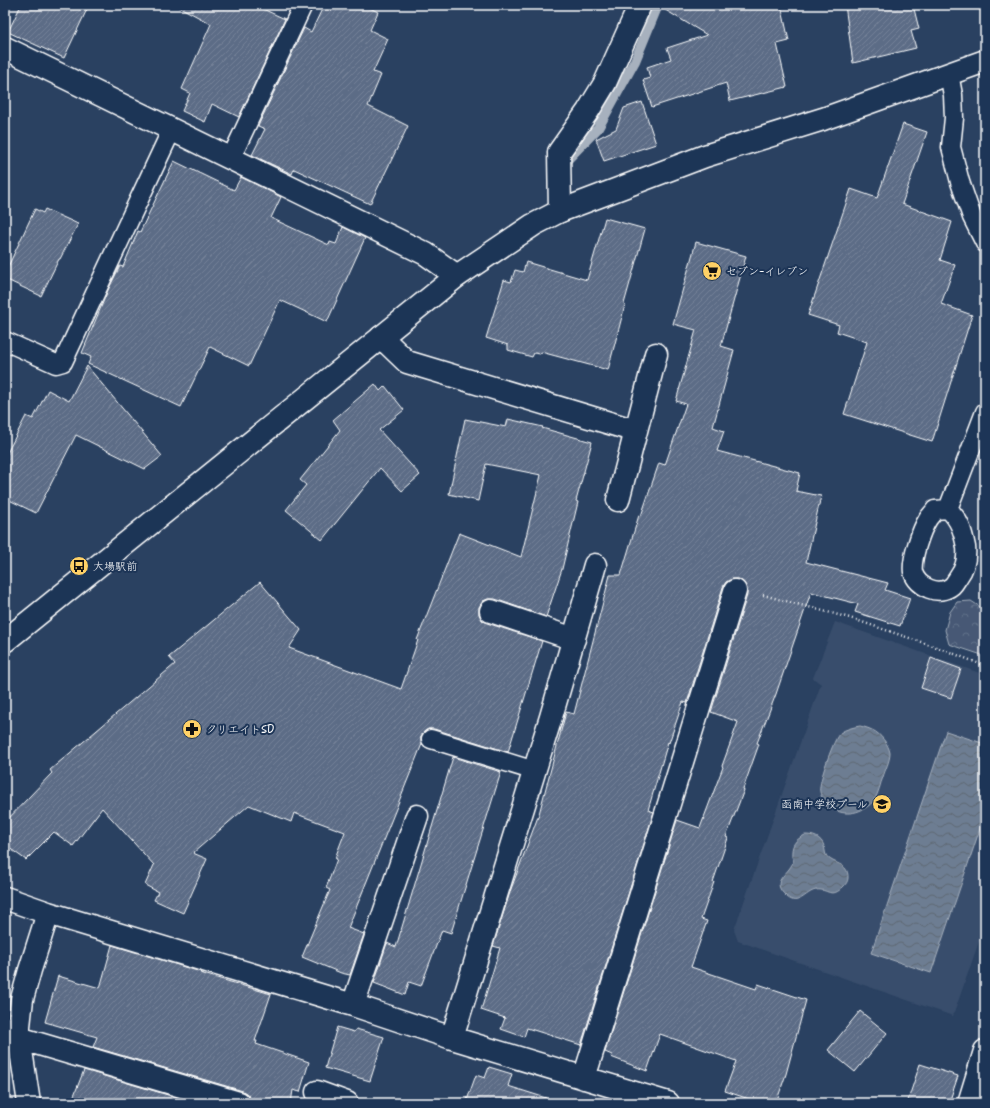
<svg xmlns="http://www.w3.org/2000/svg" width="990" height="1108" viewBox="0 0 990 1108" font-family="'Shantell Sans','Klee One',sans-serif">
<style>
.built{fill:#394e6c}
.forest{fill:url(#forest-crowns);stroke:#a2acba}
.water{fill:url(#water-waves);stroke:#a7b1be}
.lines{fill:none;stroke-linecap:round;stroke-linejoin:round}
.stream{stroke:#a7b1be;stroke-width:10}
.building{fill:url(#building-hatch);stroke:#fff}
.lane-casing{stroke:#fff;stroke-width:21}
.street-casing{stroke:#fff;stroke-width:25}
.secondary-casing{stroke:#fff;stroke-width:25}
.path{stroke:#fff;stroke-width:2.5;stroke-dasharray:1 3;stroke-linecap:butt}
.lane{stroke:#1d3557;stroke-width:18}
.street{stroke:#1d3557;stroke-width:22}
.secondary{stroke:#1d3557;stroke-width:22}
.labels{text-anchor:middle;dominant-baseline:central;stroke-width:4;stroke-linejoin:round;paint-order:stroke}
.poi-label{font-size:11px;fill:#fff;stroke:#1d3557;text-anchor:start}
</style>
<defs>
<pattern id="forest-crowns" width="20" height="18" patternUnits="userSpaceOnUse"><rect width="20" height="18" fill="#465975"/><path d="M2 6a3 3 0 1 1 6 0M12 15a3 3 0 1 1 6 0" fill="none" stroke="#62728a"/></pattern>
<pattern id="water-waves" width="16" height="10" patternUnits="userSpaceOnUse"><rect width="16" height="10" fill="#6d7d92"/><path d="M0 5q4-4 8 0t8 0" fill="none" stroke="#5e6772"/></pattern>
<pattern id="building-hatch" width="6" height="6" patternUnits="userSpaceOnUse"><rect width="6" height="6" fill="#5b6c86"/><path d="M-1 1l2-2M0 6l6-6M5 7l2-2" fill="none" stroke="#748298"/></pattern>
</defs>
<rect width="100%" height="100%" fill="#2a4161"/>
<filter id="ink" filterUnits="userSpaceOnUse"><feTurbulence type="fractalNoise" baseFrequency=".025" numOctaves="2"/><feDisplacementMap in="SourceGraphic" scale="8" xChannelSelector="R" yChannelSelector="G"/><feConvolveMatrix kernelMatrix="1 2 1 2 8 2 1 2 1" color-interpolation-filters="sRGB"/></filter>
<g filter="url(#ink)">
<path class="built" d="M835 622 985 675V924L953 1016 738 941 734 930 821 684 813 678Z"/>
<path class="forest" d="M971 601 985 610V656L949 644 945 630 950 612 957 602Z"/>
<path class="water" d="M860 726C864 727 868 728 872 730 880 733 889 745 890 753 890 761 885 770 883 777 880 784 879 793 874 800 872 803 869 806 865 808 850 817 833 814 823 799 821 796 819 791 820 787 820 779 834 738 840 733 845 729 854 727 860 726Z
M946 731 985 744V814L931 973 871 953Z
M805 835C813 835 821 837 824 846 825 850 825 852 826 855 832 865 849 862 848 878 848 881 846 884 844 886 831 900 828 888 816 890 805 892 798 908 786 896 769 880 788 876 793 862 794 859 793 860 792 857 791 845 795 840 805 835Z"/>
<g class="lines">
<path class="stream" d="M566 161 598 128 635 61 658 5"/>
</g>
<path class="building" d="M21 5H89L64 58 8 32Z
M176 5H254L285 19 239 117 212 104 205 122 182 111 190 93 182 89 211 24Z
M324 5H364L378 12 370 30 388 39 373 72 381 75 368 106 408 126 370 204 294 169 292 174 252 155 265 129 258 126 304 28 311 32Z
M657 5H781L789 41 777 44 787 87 730 101 726 83 652 107 643 80 650 78 647 67 671 59 667 48 707 35Z
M845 5H913L919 29 911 31 916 48 853 63Z
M642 102 656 144 604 161 596 139 616 129 624 108Z
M903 124 927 132 902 204 952 222 940 260 955 265 941 304 972 315 932 442 844 414 867 342 837 332 839 325 808 315 851 189 877 198Z
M174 161 234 190 241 177 281 197 271 218 329 245 330 242 336 244 343 227 365 238 327 322 280 300 249 366 210 347 181 407 88 364 91 357 82 353 108 290 120 266 123 267 138 231 140 232Z
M35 209 43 213 45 209 78 224 60 259H59L41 296 5 279V273Z
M605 218 645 229 624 304 625 305 608 370 541 352 540 354 534 353 532 357 508 350V345L486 338 504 280 511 282 515 270 523 272 526 262 587 280Z
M696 242 746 256 721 346 734 350 713 427 724 431 717 451 800 473 796 491 821 496 806 562 888 583 885 590 910 598 900 626 855 612 858 604 811 592 776 694 757 743 759 744 743 789 744 790 726 837 728 838 713 882H714L701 919 707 921 691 967 756 989 758 984 806 1000 786 1074 776 1103H761L725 1091 736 1061 660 1034 647 1071 611 1057 612 1055 605 1052 677 820 700 828 723 767 722 766 738 722 711 712 747 595V588L744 583 739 579H732L726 582 723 587 687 703 683 702 669 743 668 742 648 810 654 812 581 1045 527 1028 524 1037 501 1029 505 1018 481 1010 500 948 493 946 511 889 539 814 566 712 574 714 610 575H621L639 515 641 516 659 463 665 465 686 404 676 401 696 330 673 324Z
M87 366 162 456 145 469 76 435 36 513 5 498V457L26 416 33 419 48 390 69 401Z
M375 384 380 391 385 386 404 410 379 430 420 475 402 491 380 468 322 540 286 510 306 485 300 480 340 430 333 420Z
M465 419 506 427 508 419 543 427 542 428 592 442 576 501 578 502 562 569 546 617 495 599H488L483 601 479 607V614L482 620 487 623 542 641 508 752 434 729H428L424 732 421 736V741L422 744 348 928 364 934 350 975 341 973 302 957 330 890 326 888 337 859 335 858 345 832 294 813 291 822 249 805 193 853 207 859 183 913 154 900 158 892 145 885 154 865 102 808 73 846 54 832 26 860 5 845V822L52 773 50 770 175 664 169 657 260 582 301 630 289 648 401 689 418 640H417L459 533 521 557 541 475 486 464 478 501 449 494Z
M931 658 961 669 951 698 921 688Z
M453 757 501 772 451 933 442 930 421 986 409 982 405 995 374 983 387 943 396 947Z
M112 945 201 972 200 973 271 994 255 1041H257L256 1044 309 1062 300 1092 293 1090 291 1103H251V1100L248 1095 243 1091 93 1047 97 1037 45 1022 58 976 100 988Z
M860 1011 887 1033 855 1072 828 1050Z
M337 1027 354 1032 356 1029 384 1037 370 1081 325 1068Z
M920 1064 958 1076 949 1103H907Z
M489 1067 512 1074 508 1086 546 1098 545 1103H466L476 1075 485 1078Z
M84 1070 195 1103H71Z"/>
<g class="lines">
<g class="lane-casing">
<path id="lane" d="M949 74 953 95 954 118 951 147 960 182 972 217 985 243
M231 158 303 5
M5 341 56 364 63 362 172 129
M948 509C960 520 963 532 966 547 967 557 965 568 959 576 957 579 955 583 952 586 939 597 917 587 913 572 911 559 921 530 928 519 930 516 933 513 935 510Z
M948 509 985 412
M431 739 535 771"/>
</g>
<g class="street-casing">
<path id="street" d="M5 48 426 254 457 276
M560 211 559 152 588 111 605 83 640 5
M381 337 407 362 636 431
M618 500 656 354
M491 611 574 639
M5 898 48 913 30 970 22 999 19 1026V1038L29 1103
M48 913 353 1005 452 1038 668 1103
M353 1005 417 816
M5 1038H19L239 1103
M452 1038 551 717 595 565
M584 1078 735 591
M317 1092 347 1103
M969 1103 985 1051"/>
</g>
<g class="secondary-casing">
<path id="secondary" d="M5 641 457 276 533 225 560 211 705 156 823 119 985 61"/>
</g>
<path class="path" d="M763 595 850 618 942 649 985 666"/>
<use href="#lane" class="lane"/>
<use href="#street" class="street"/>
<use href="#secondary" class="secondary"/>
</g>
</g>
<defs>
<g id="supermarket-disc" transform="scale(1)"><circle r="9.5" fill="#ffd166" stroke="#1d3557"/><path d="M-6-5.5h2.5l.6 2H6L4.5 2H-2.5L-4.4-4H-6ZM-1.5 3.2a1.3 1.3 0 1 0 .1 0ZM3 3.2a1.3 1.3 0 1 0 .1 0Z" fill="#111"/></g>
<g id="bus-disc" transform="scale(1)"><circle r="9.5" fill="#ffd166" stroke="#1d3557"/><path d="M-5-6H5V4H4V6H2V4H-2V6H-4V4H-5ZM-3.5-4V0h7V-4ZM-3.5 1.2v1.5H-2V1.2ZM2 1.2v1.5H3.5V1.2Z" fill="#111"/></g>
<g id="pharmacy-disc" transform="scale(1)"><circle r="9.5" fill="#ffd166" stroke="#1d3557"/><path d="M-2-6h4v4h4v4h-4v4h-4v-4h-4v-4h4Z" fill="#111"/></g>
<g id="school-disc" transform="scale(1)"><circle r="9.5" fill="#ffd166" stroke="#1d3557"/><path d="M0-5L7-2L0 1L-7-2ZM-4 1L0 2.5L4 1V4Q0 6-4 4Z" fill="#111"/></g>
</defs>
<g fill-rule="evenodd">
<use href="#supermarket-disc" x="712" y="271"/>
<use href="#bus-disc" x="79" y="566"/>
<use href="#pharmacy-disc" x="192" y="729"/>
<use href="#school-disc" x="882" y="804"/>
</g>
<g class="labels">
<g class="poi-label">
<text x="726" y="271">セブン-イレブン</text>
<text x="93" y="566">大場駅前</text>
<text x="206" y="729">クリエイトSD</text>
<text x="868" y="804" text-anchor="end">函南中学校プール</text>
</g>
</g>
<rect width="990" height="1108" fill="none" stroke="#1d3557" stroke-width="20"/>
<rect x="10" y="10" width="970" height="1088" fill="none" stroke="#fff" stroke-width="1.5" filter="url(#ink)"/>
</svg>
